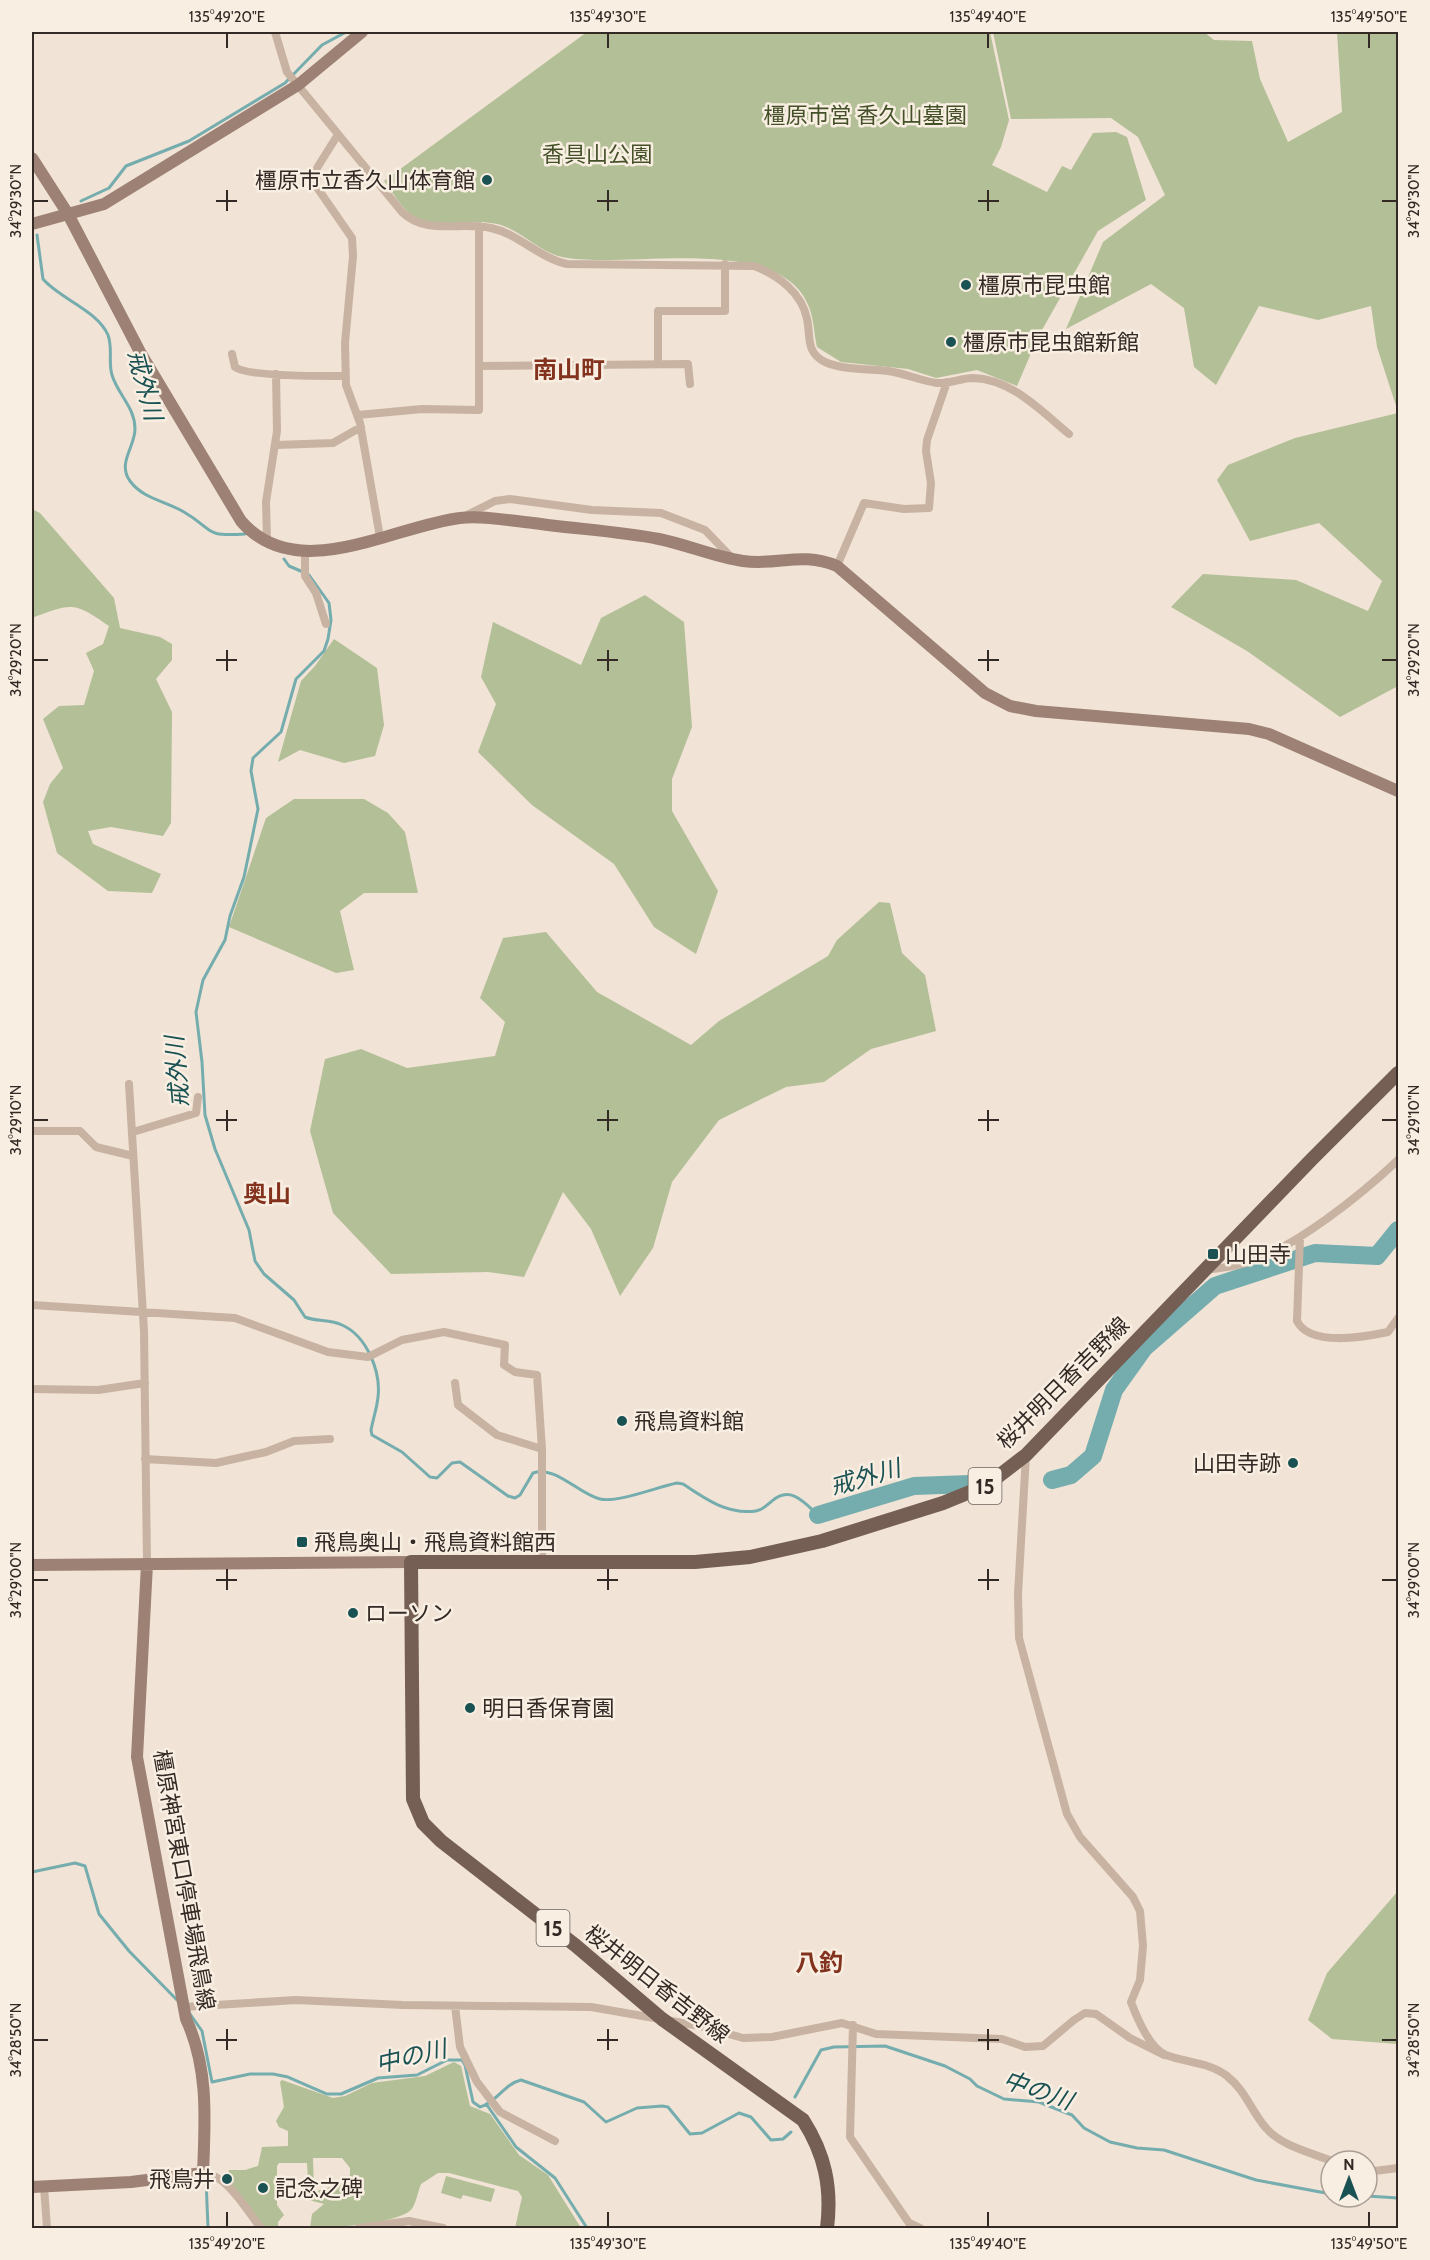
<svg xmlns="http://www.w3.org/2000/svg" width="1430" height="2260" viewBox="0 0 1430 2260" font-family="Cabin,'Noto Sans JP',sans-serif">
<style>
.green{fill:#b3bf96;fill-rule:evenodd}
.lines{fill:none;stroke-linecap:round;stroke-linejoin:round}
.stream{stroke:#75adae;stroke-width:3}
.river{stroke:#75adae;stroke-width:18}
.street{stroke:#c8b2a2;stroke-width:8}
.secondary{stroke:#9c8174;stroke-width:12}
.primary{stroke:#755f55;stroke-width:14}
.ticks{fill:none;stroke:#332925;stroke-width:2}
.poi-dot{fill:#1a5254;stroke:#f9eee2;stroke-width:2}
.labels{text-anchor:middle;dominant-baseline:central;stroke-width:5;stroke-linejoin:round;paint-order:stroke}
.shield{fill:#f9eee2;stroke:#6e645e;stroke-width:1.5}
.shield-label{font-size:21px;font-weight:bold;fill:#332925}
.park-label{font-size:22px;fill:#445128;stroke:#f9eee2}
.poi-label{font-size:22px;fill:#332925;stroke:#f9eee2;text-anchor:start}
.street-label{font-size:22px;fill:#332925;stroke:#f9eee2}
.neighbourhood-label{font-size:24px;font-weight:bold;fill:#82321d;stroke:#f9eee2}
.water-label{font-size:24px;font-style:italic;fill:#1a5254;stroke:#f9eee2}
.neatline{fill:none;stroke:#332925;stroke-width:2}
.ticks-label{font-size:15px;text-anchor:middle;fill:#332925}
</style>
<rect width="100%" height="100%" fill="#f1e3d6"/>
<path class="green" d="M587 32H990L1009 120 1001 147 992 165 1047 192 1062 166 1071 170 1093 133 1116 132 1127 137 1146 200 1098 231 1038 337 1017 386 977 370 936 378 908 369 841 362 817 347C814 335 814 319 809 307 780 231 625 270 562 257 539 252 520 229 497 224 469 217 432 234 409 213 399 204 392 191 384 181Z
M993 32H1204L1214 40 1252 41 1260 79 1288 142 1342 112 1337 32H1398V412L1377 347 1371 306 1318 320 1259 306 1216 385 1194 367 1184 308 1151 284 1066 329 1103 242 1165 195 1138 137 1111 118 1011 119Z
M1398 413V686L1340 717 1247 651 1171 607 1203 574 1296 580 1368 611 1382 581 1319 523 1250 541 1217 480 1228 465 1295 438Z
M32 509 40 513 114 598 120 628 160 637 172 644V660L156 679 172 712 171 823 163 836 111 827 88 831 93 844 161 874 152 893 108 891 57 853 43 802 50 784 63 768 43 719 59 706 84 705 94 671 86 653 103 644 109 626C74 601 71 603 32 618Z
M645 595 684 622 692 727 672 779V811L718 891 696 954 654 927 614 864 532 805 478 752 496 704 481 677 493 622 581 665 601 618Z
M334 639 377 668 384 725 375 756 344 763 300 750 278 762 301 681 315 666Z
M294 799H364L388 813 405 832 418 893H364L340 911 354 970 336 973 229 927 266 818Z
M879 902 890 903 902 953 925 975 936 1031 871 1049 824 1082 786 1087 719 1120 672 1182 653 1248 620 1296 591 1229 563 1192 524 1277 488 1272 391 1274 333 1213 310 1131 325 1059 361 1049 407 1068 495 1056 505 1022 480 998 503 938 546 932 597 992 691 1045 719 1021 828 956 837 940Z
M1398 1891V2044L1332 2039 1308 2020 1327 1973Z
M454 2062 461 2066 470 2106 490 2114 519 2155 548 2175 581 2228H515L522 2197 518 2191 449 2173H438L421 2184C418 2191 416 2204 411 2210 396 2224 331 2228 310 2228L312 2214 324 2204 309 2200 307 2163H279L277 2166V2205L284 2215 278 2222V2228H265L228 2180 229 2170H245L258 2166 262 2147 288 2146V2131L279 2127 276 2121 284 2107 280 2082 282 2080 333 2098 345 2096 372 2083 425 2076ZM313 2158H342L350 2168V2175L343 2183 314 2192Z
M446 2176 495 2189 491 2202 463 2195 461 2199 441 2193Z"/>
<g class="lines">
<path class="stream" d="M81 201 109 188 126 166 189 141 285 83 322 45 346 32
M37 235 43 279C60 299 97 310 108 335 113 348 108 362 112 375 118 395 135 407 135 429 135 447 117 463 130 481 143 499 166 501 184 512 215 530 202 537 245 534
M284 559 289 566 303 572
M309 575 329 603 331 620 328 639 324 651 296 679 281 732 253 758 251 771 258 809 244 877 230 916 225 940 203 980 196 1012 202 1062 205 1115 215 1149 249 1230 255 1261 264 1274 294 1300 305 1317C317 1322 330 1319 342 1325 367 1336 381 1372 378 1397 377 1408 373 1419 371 1430L372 1435 402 1452 430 1477 437 1478 452 1463 460 1462 508 1496 515 1498 520 1495 533 1473C556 1465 578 1494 600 1499 618 1503 657 1487 677 1483L683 1484C705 1499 728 1515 756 1511 763 1510 767 1505 772 1501 790 1485 804 1502 818 1515
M32 1872 75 1863 85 1866 99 1914 129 1951 177 2000
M190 2014 202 2031 212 2082 250 2074H273L288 2077 327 2094H341L378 2078 417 2075 447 2060H462L465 2065 473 2102 480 2107C496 2103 504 2084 521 2080L584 2102 606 2122 637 2108 662 2106 668 2107 690 2134 702 2133 739 2113 751 2117 771 2140 783 2139 791 2132
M795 2097 821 2050 834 2047 885 2046 945 2066 970 2079 977 2086 1004 2099 1039 2102 1064 2112 1072 2115 1084 2128 1110 2142 1137 2148 1164 2150 1256 2180 1331 2194
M487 2105 516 2147 555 2178 587 2228
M206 2179 208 2228
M1367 2196 1398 2198"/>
<path class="river" d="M1052 1480 1071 1475 1093 1456 1114 1390 1144 1348 1215 1286 1315 1253 1377 1256 1398 1230
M818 1515 914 1486 970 1484"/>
<path class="street" d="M275 32 287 72 402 212C427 236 460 221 491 228 519 234 539 258 567 264L754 266C778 275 802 293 807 319 811 336 805 352 825 362 843 370 868 369 888 371 904 373 921 381 937 383 949 384 961 378 973 378 1012 379 1041 411 1069 434
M337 136 317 168 316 186 352 238 353 256 345 343 346 385 360 423 380 537
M232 354 235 367C247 377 326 376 345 376
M658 364V311H725V264
M479 366 688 364 690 384
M358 415 422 409 479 410V226
M276 445 333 443 361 427
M465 516 495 501 510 499 592 510 661 513 705 530 732 558
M267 540 266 502 277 431 276 374
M305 552V576L316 593 326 624
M837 566 864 503 904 509 929 508 931 483 926 451 927 440 947 382
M129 1084 144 1331 147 1564
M32 1131H80L96 1147 133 1156
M133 1132 196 1113 198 1097
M1300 1237 1297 1321C1310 1347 1364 1337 1388 1332L1398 1318
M1205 1270C1218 1268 1233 1267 1246 1263 1294 1249 1362 1194 1398 1160
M32 1305 235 1318 328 1352 368 1357 402 1340 444 1332 505 1345 504 1365 515 1372 537 1375 542 1449V1560
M455 1383 458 1405 497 1435 542 1449
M32 1389 98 1390 145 1383
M1026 1455 1018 1594 1019 1638 1067 1814 1080 1837 1133 1897 1140 1911 1143 1946 1140 1980 1131 2002C1137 2018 1149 2048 1166 2055 1187 2063 1209 2062 1227 2076 1246 2091 1251 2111 1266 2128 1281 2146 1312 2153 1332 2161
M145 1459 216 1463 266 1452 294 1441 330 1439
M455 2006 460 2047 477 2082 500 2112 555 2141
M184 2007 296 2000 403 2005 591 2007 700 2026 743 2038 772 2037 842 2023 876 2034 1002 2039 1025 2047 1043 2046 1074 2020 1085 2013 1096 2014 1130 2038 1164 2055
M853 2025 850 2137 909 2223 920 2228
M1367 2172 1398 2168
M203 2173C227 2174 247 2211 261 2228
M44 2187 47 2228
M359 2228 409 2221 443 2228"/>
<path class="secondary" d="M32 158 68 214 140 352 241 521C297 586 393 526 460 518 484 515 510 521 533 523 575 529 618 531 659 539 688 545 715 557 743 561 779 566 801 551 837 566L985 693 1010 706 1036 711 1249 729 1269 734 1398 791
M32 224 104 204 298 85 362 32
M32 1565 411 1562
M32 2187 131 2182 203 2173C205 2121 209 2068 186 2019L137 1757 147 1564"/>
<path class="primary" d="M827 2228C832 2188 825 2154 803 2120L662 2019 575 1945 441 1841 423 1823 413 1799 411 1562H695L750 1557 822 1541 943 1503 987 1485 1026 1455 1312 1159 1398 1073"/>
</g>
<path class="ticks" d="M227 33V48M608 33V48M988 33V48M1369 33V48M227 190V211M608 190V211M988 190V211M33 201H48M216 201H237M597 201H618M978 201H999M1382 201H1397M227 650V671M608 650V671M988 650V671M33 660H48M216 660H237M597 660H618M978 660H999M1382 660H1397M227 1110V1131M608 1110V1131M988 1110V1131M33 1120H48M216 1120H237M597 1120H618M978 1120H999M1382 1120H1397M227 1569V1590M608 1569V1590M988 1569V1590M33 1580H48M216 1580H237M597 1580H618M978 1580H999M1382 1580H1397M227 2029V2050M608 2029V2050M988 2029V2050M33 2040H48M216 2040H237M597 2040H618M978 2040H999M1382 2040H1397M227 2212V2227M608 2212V2227M988 2212V2227M1369 2212V2227"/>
<g class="poi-dot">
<circle cx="487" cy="180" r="6"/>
<circle cx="966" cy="285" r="6"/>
<circle cx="951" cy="342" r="6"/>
<rect x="1207" y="1248" width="12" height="12" rx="3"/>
<circle cx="622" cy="1421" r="6"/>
<circle cx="1293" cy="1463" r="6"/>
<rect x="296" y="1536" width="12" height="12" rx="3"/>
<circle cx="353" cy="1613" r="6"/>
<circle cx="470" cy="1708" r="6"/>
<circle cx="227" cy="2179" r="6"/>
<circle cx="263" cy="2188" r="6"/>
</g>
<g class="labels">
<g class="shield">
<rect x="968.5" y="1468" width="33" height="36" rx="4.5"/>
<rect x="536.5" y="1910" width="33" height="36" rx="4.5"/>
</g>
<g class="shield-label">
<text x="985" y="1486">15</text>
<text x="553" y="1928">15</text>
</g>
<g class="park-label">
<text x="865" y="115">橿原市営 香久山墓園</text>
<text x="597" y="154">香具山公園</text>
</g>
<g class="poi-label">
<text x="475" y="180" text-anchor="end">橿原市立香久山体育館</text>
<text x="978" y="285">橿原市昆虫館</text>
<text x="963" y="342">橿原市昆虫館新館</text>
<text x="1225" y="1254">山田寺</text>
<text x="634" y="1421">飛鳥資料館</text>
<text x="1281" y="1463" text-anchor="end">山田寺跡</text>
<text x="314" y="1542">飛鳥奥山・飛鳥資料館西</text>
<text x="365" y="1613">ローソン</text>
<text x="482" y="1708">明日香保育園</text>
<text x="215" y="2179" text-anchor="end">飛鳥井</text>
<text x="275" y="2188">記念之碑</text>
</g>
<g class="street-label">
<text transform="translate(1063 1383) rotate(-45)">桜井明日香吉野線</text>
<text transform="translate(184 1880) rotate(80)">橿原神宮東口停車場飛鳥線</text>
<text transform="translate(657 1984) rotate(38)">桜井明日香吉野線</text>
</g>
<g class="neighbourhood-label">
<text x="569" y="369">南山町</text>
<text x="267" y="1193">奥山</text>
<text x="819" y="1962">八釣</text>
</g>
<g class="water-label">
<text transform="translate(145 385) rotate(75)">戒外川</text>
<text transform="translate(177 1072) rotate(-95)">戒外川</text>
<text transform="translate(865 1477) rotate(-16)">戒外川</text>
<text transform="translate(411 2056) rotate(-13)">中の川</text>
<text transform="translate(1038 2090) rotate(19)">中の川</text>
</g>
</g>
<rect width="1430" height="2260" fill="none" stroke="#f9eee2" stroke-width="66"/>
<g transform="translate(1349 2179)"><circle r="28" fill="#f9eee2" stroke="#aa9f96" stroke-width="1.5"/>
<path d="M0-4.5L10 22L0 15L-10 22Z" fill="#1a5254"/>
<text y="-9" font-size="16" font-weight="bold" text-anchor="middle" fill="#332925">N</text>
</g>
<rect x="33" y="33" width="1364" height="2194" class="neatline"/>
<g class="ticks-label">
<text x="227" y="22">135°49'20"E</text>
<text x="608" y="22">135°49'30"E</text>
<text x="988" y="22">135°49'40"E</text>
<text x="1369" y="22">135°49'50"E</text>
<text transform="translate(16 201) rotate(-90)" y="5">34°29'30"N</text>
<text transform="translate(1414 201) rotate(-90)" y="5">34°29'30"N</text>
<text transform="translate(16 660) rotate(-90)" y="5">34°29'20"N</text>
<text transform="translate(1414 660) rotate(-90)" y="5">34°29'20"N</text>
<text transform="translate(16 1120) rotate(-90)" y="5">34°29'10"N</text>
<text transform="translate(1414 1120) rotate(-90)" y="5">34°29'10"N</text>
<text transform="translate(16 1580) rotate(-90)" y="5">34°29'00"N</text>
<text transform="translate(1414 1580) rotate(-90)" y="5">34°29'00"N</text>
<text transform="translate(16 2040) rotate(-90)" y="5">34°28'50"N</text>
<text transform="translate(1414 2040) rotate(-90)" y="5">34°28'50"N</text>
<text x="227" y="2249">135°49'20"E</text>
<text x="608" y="2249">135°49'30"E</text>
<text x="988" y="2249">135°49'40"E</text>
<text x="1369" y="2249">135°49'50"E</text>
</g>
</svg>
